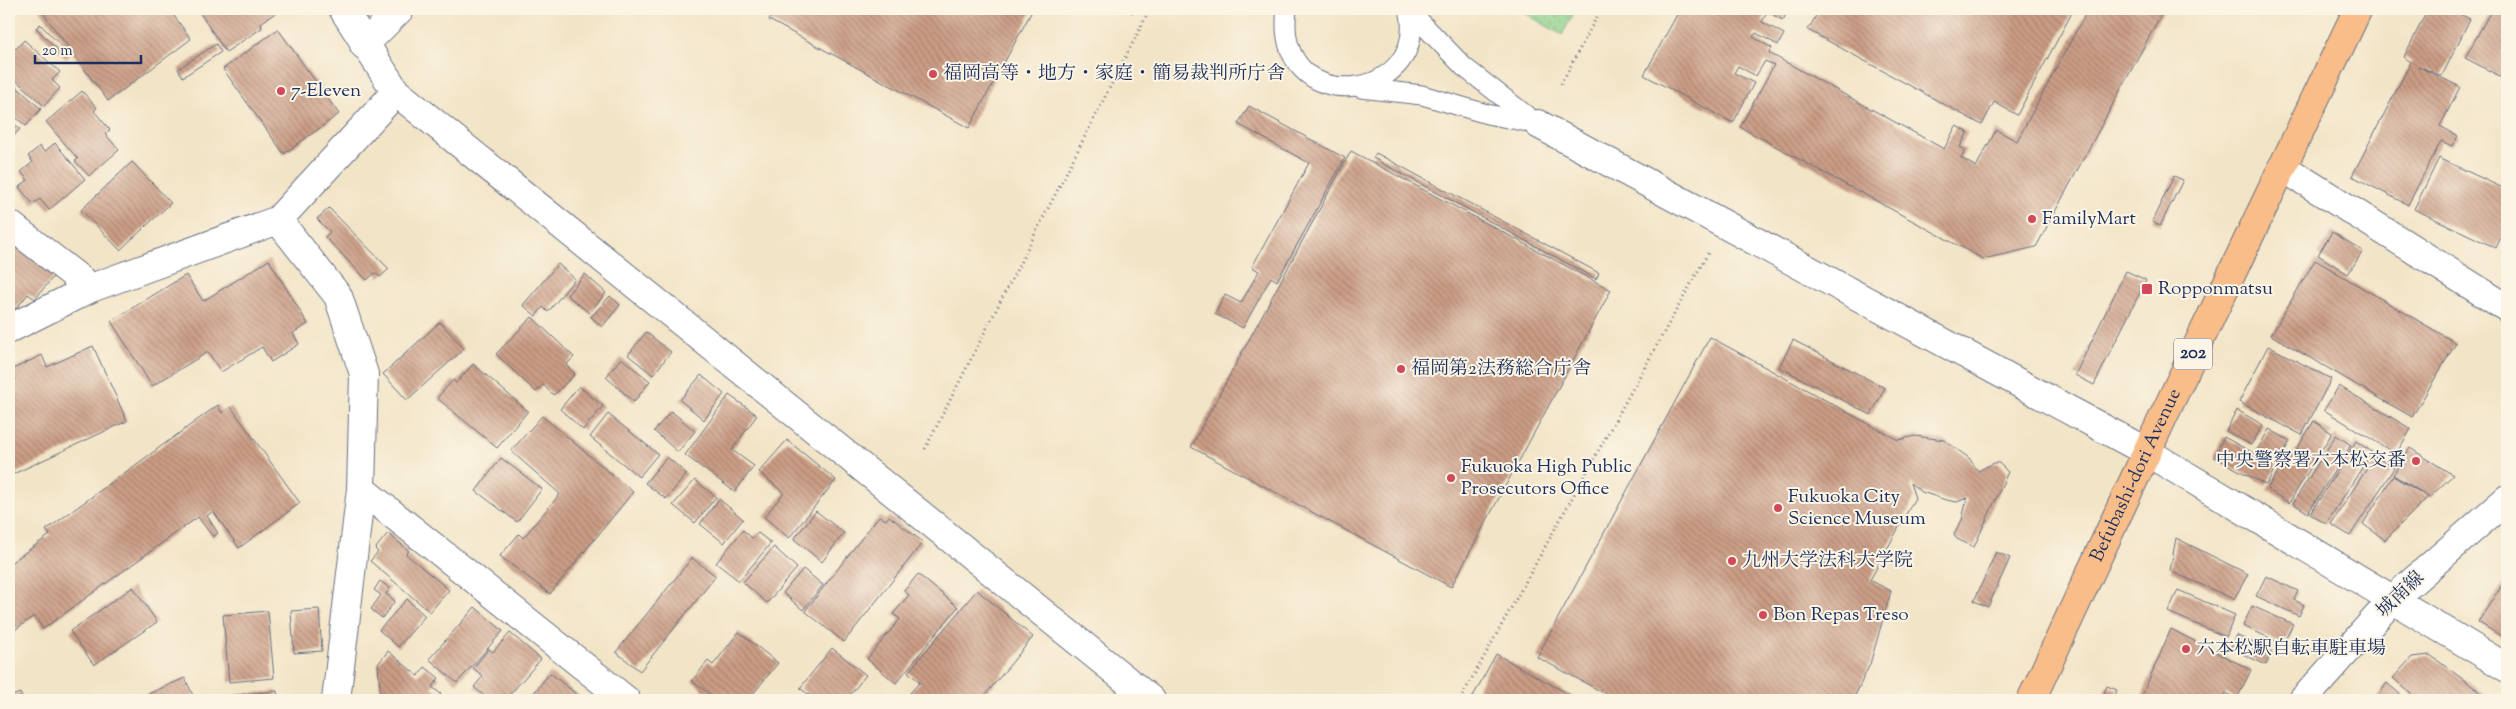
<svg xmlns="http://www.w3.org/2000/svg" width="2516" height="709" viewBox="0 0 2516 709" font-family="'Sorts Mill Goudy','Noto Serif JP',serif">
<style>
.green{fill:url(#green-dots);stroke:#538074}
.building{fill:url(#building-back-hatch)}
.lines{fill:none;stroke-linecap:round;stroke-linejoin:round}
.service-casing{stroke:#666e82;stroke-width:21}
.minor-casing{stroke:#666e82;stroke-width:30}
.tertiary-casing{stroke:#666e82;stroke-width:30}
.trunk-casing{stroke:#666e82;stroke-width:30}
.path{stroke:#666e82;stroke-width:3;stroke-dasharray:1 4;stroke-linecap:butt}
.service{stroke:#fff;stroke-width:19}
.minor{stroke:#fff;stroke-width:28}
.tertiary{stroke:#fff;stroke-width:28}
.trunk{stroke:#f8bd89;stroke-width:28}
.poi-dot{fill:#d1495b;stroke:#fcf5e5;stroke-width:2}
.labels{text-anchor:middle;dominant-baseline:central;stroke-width:4;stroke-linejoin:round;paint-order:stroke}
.shield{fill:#fcf5e5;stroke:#5e6a86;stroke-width:1}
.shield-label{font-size:18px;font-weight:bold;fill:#1b2f5e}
.poi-label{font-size:19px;fill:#1b2f5e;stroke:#fcf5e5;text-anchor:start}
.street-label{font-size:19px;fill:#1b2f5e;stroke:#fcf5e5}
</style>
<defs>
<pattern id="green-dots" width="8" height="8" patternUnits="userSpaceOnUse" patternTransform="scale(1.25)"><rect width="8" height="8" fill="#8bd08a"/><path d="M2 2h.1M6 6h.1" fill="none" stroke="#71a974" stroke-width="1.8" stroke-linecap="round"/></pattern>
<pattern id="building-back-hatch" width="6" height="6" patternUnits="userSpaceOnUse" patternTransform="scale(1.25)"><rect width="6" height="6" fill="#cb9d85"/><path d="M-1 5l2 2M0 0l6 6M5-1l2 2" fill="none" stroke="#a48070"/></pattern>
</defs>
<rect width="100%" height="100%" fill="#fcf5e5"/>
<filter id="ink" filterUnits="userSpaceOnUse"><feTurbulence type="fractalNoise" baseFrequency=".02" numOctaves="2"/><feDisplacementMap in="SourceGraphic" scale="10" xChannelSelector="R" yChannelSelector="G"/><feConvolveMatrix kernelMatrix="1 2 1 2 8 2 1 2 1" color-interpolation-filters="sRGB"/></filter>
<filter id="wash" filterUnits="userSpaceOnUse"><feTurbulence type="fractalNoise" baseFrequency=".0096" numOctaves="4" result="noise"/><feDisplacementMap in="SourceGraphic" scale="20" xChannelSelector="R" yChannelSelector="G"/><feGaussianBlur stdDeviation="1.12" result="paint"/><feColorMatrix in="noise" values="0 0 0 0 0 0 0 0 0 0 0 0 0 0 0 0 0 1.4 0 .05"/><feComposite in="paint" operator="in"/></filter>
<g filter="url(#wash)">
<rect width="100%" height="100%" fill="#f2e4c6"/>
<path class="green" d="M1518 9H1576L1562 35Z"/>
<g id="blocks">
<path class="building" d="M40 9H169L191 39 108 101Z
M197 9H281L261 23 262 28 226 52Z
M775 9H1033L969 128 769 20Z
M1124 9H1135L1133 13Z
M1680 9H1789L1783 20 1767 12 1762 22 1784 34 1778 45 1756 33 1753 37 1772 48 1769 53 1944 149 1956 126 1968 132 1960 147 1966 150 1961 158 1976 167 1996 130 2017 141 2088 9H2164L2036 247 1983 259 1740 127 1774 65 1765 61 1756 76 1738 66 1734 73 1754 83 1733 123 1644 75Z
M1820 9H2074L2017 115 1994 102 1982 125 1808 30Z
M2428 9H2449L2470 19 2442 76 2418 66 2460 87 2440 126 2458 136 2452 146 2441 141 2408 205 2352 176 2411 62 2404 57Z
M2492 9H2507V80L2465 58Z
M40 24 70 55 66 59 36 28Z
M278 29 339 114 284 154 223 69Z
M24 40 60 72 52 80 60 88 44 106 9 74V50L12 46 16 49Z
M216 44 221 52 183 77 178 69Z
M9 80 41 109 26 126 14 116 9 122Z
M82 91 97 108 94 111 110 130 105 134 119 150 89 176 75 161 78 159 46 122Z
M1249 106 1345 158 1277 281 1271 277 1243 328 1215 314 1225 295 1241 303 1259 271 1252 267 1309 163 1238 124Z
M13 123 20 129 9 141V128Z
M55 143 85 179 49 210 40 199 33 204 19 187 28 180 21 172 33 162 28 156 40 146 44 152Z
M1351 151 1611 290 1451 587 1191 447Z
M1376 153 1599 273 1596 279 1373 158Z
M2439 158 2507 190V224L2496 248 2414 209Z
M132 162 171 203 120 250 81 210Z
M2174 176 2183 180 2160 226 2152 221Z
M329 208 389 269 380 277 375 273 367 280 325 237 330 232 317 219Z
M2332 232 2363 251 2348 274 2318 255Z
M9 236 58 271 35 299 28 294 16 309 9 306Z
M269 260 308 324 293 333 299 344 271 362 262 347 221 372 208 352 152 386 111 321 186 275 203 301Z
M2315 260 2456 343 2412 417 2271 335Z
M558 264 575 279 548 312 543 307 536 316 523 305Z
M2126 271 2146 280 2094 385 2075 375Z
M585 274 606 293 589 313 567 295Z
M610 296 620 305 602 327 591 317Z
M532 317 574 357 566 365 575 374 554 395 543 385 536 392 496 354Z
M440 322 464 349 407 400 383 374Z
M646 332 671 352 653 375 628 355Z
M1710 337 1898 440 1915 436 1944 440 1969 458 1978 471 1994 463H1999L2008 472 1974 547 1957 539 1954 535 1962 520 1967 498 1957 502 1946 500 1922 492 1910 483 1915 498 1870 580 1891 591 1870 664 1853 700H1617L1537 657Z
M1793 340 1885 388 1871 415 1779 367Z
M93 346 127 421 9 476V383L16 380 11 370 42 355 47 367Z
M2268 346 2331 379 2302 435 2239 402Z
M621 358 650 381 634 402 606 377Z
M473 364 528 411 497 448 437 398 453 380 456 383Z
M701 375 724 394 704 420 680 400Z
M579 386 603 406 583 430 560 409Z
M2339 386 2411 429 2396 454 2324 410Z
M729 395 757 415 732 450 754 466 735 492 685 455Z
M218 405 222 413 231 407 300 503 239 548 213 511 207 516 218 533 213 537 198 517 43 629 34 616 9 634V564L50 535 46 530Z
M2237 410 2263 425 2251 445 2226 431Z
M671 411 695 431 678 452 654 431Z
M608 414 658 454 639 477 590 437Z
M542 416 633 492 550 594 500 556 519 534 523 538 560 494 511 451Z
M2314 421 2332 433 2289 503 2267 489 2287 458 2293 455Z
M2269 429 2290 441 2266 485 2214 457 2224 437 2255 454Z
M2336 435 2351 445 2308 513 2293 503Z
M787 440 836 480 789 538 764 517 784 493 759 472Z
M2356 441 2372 452 2326 524 2310 514Z
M2410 448 2453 475 2430 497 2393 475Z
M2375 456 2394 468 2350 536 2331 524Z
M667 457 687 474 666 499 645 483Z
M501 458 542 489 517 522 476 491Z
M2393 476 2428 497 2385 540 2363 524Z
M695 480 716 497 695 523 673 505Z
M719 499 743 519 724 543 700 524Z
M816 511 844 533 822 562 794 539Z
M879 516 886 520 889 516 923 542 844 642 805 611Z
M743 530 752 538 758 533 771 543 739 581 716 563Z
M388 533 409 551 406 554 449 590 430 612 370 561 378 552 375 549Z
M2176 538 2248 574 2234 599 2170 571Z
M774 547 797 568 767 603 743 582Z
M1996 552 2010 558 1988 607 1974 601Z
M692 558 716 576 640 671 616 652Z
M803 569 823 585 803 610 783 593Z
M918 574 958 607 896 683 867 659 900 619 893 614 909 595 904 591Z
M2266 576 2298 591 2294 600 2304 605 2299 616 2256 596Z
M2507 577V640L2478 622Z
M380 581 390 588 386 594 395 601 382 618 371 609 381 595 374 590Z
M133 587 157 622 94 665 70 631Z
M977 590 1033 637 981 700H944L941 698 939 700H919L910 693 920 682 908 672Z
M2178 590 2235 615 2226 637 2168 612Z
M407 599 425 616 398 647 379 630Z
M2252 606 2293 624 2283 644 2243 626Z
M475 607 503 631 457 683 429 659Z
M319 609 322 651 294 653 291 611Z
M268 611 274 678 229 682 223 615Z
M2171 629 2251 670 2237 699 2226 693 2222 700H2140Z
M739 632 778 663 748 700H717L692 681 708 661 713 665Z
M510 633 541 659 505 700H489L474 687 483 676 473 668 489 649 493 652Z
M2236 635 2272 652 2266 665 2230 648Z
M832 648 866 675 846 700H812L813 698 800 688Z
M388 651 418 676 425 667 439 678 432 687 441 694 435 700H381L378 664Z
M1496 654 1579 700H1471Z
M2430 655 2491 700H2418L2393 678 2412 657Z
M550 673 584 700H528Z
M185 678 195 700H134Z
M2387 683 2407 700H2375Z
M2107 686 2117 690 2112 700H2101Z
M277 691 278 700H234V695Z
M20 693 23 700H9V697Z"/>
</g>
</g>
<g filter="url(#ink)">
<use href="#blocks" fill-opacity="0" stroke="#666e82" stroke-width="1"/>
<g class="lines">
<g class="service-casing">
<path id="service" d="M1287 9C1272 122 1432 103 1409 9
M1410 11 1464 67 1536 123
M1361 88 1422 95 1487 114 1538 124"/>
</g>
<g class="minor-casing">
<path id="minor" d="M343 9 396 92 1151 700
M364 45 400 9
M2282 167 2507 308
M278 220 338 296 364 374 361 489 336 700
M9 224 91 288
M9 329 91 288 278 220 396 92
M361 489 626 700"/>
</g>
<g class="tertiary-casing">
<path id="tertiary" d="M1538 124 2147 452 2507 668
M2303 700 2394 598 2507 499"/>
</g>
<g class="trunk-casing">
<g id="trunk">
<path id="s1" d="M2031 700 2165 413 2358 9"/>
</g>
</g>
<path class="path" d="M1561 84 1601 9
M925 449 1150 9
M1460 700 1708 253"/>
<use href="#service" class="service"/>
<use href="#minor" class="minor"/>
<use href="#tertiary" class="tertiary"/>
<use href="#trunk" class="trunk"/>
</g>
</g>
<g class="poi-dot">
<circle cx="933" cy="74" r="5"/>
<circle cx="281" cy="91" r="5"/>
<circle cx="2032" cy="219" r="5"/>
<rect x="2141" y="283" width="12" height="12" rx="2.5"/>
<circle cx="1401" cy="369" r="5"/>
<circle cx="2416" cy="461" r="5"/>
<circle cx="1451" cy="478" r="5"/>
<circle cx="1778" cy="508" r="5"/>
<circle cx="1732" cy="561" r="5"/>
<circle cx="1763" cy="615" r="5"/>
<circle cx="2186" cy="649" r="5"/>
</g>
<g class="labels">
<rect class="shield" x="2174" y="338.5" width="38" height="31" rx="4"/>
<g class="shield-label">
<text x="2193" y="354">202</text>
</g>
<g class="poi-label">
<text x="943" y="74">福岡高等・地方・家庭・簡易裁判所庁舎</text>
<text x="291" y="91">7-Eleven</text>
<text x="2042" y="219">FamilyMart</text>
<text x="2158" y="289">Ropponmatsu</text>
<text x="1411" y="369">福岡第2法務総合庁舎</text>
<text x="2406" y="461" text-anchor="end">中央警察署六本松交番</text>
<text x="1461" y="467">Fukuoka High Public<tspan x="1461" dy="22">Prosecutors Office</tspan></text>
<text x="1788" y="497">Fukuoka City<tspan x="1788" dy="22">Science Museum</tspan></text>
<text x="1742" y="561">九州大学法科大学院</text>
<text x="1773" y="615">Bon Repas Treso</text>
<text x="2196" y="649">六本松駅自転車駐車場</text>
</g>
<g class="street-label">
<text stroke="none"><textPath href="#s1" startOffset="248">Befubashi-dori Avenue</textPath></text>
<text transform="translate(2401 595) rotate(-44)">城南線</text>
</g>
</g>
<rect width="2516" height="709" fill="none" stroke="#fcf5e5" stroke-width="30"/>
<path d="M35 55v8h106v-8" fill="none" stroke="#1b2f5e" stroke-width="2.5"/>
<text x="42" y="55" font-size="15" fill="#1b2f5e" stroke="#fcf5e5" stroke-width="4" paint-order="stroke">20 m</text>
</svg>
